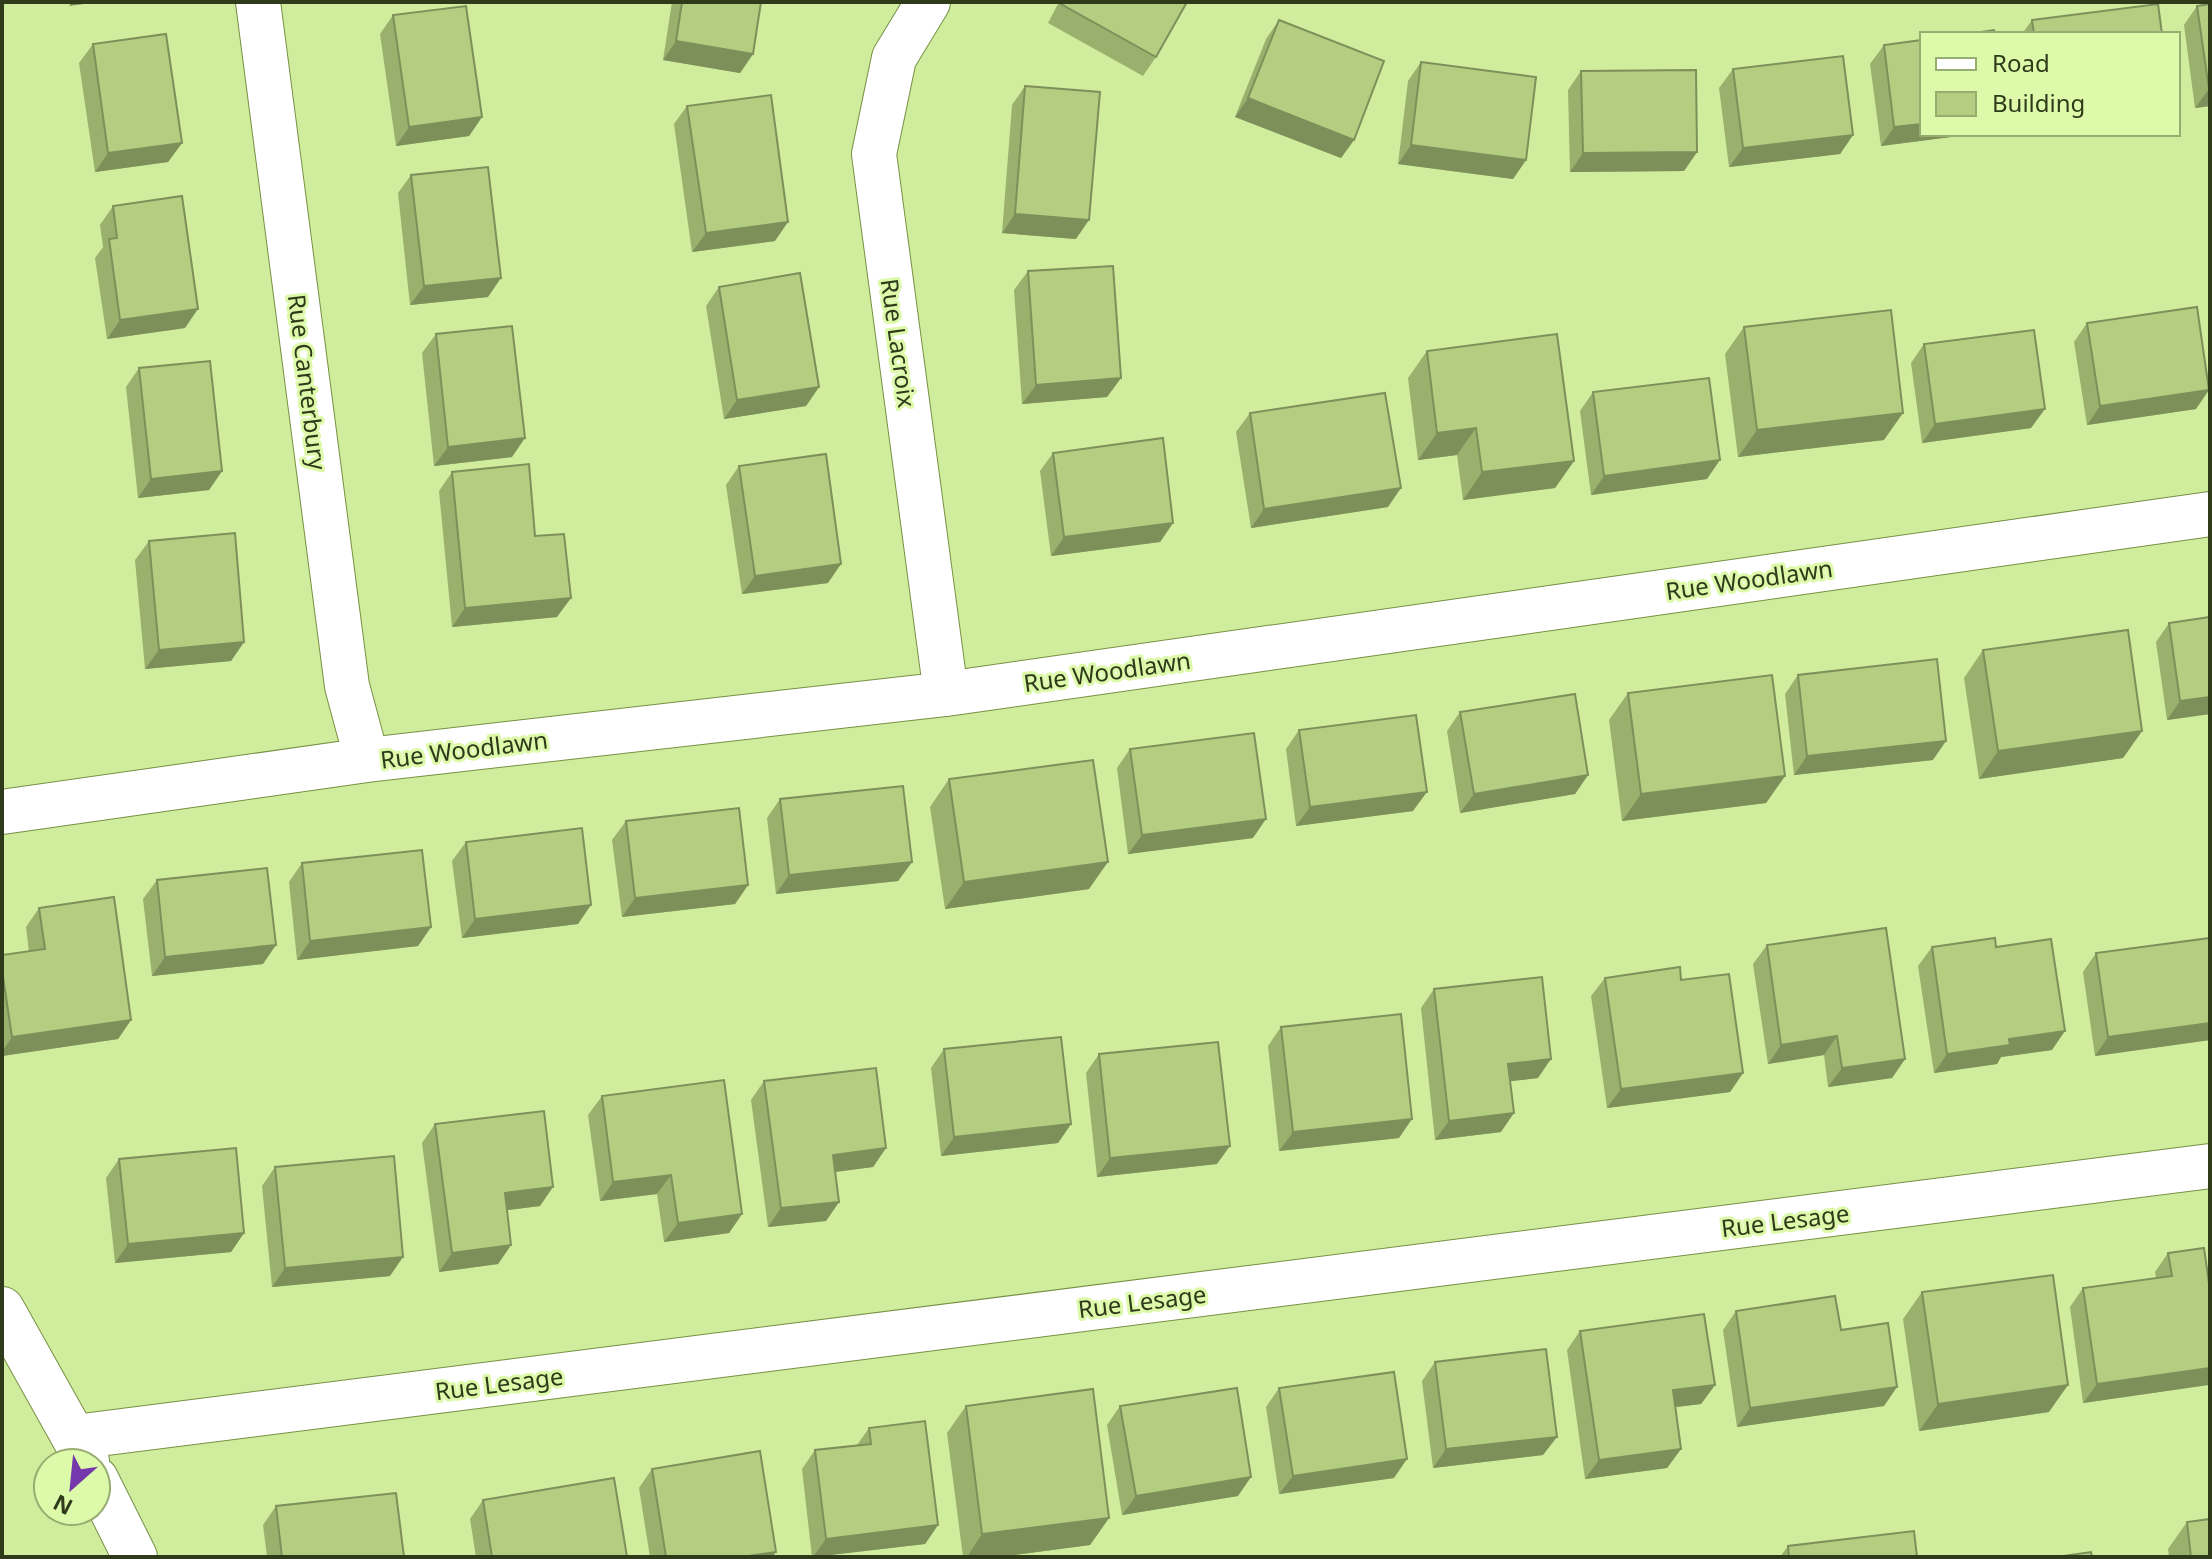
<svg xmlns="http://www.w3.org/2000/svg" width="2212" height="1559" viewBox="0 0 2212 1559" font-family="'Noto Sans',sans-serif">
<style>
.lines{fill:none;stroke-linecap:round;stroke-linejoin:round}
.minor-casing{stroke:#779044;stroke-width:46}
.minor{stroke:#fff;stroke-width:44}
.wall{fill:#9ab16e}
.shaded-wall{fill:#7d905a}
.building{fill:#b3ce80;stroke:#7d905a;stroke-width:2}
.labels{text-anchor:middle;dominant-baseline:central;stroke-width:6;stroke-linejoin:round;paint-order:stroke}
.street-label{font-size:24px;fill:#2f3a1a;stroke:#ddf9aa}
</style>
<rect width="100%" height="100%" fill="#d0ec9d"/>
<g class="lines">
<g class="minor-casing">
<path id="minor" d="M258 2 347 686 367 760
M928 2 894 58 874 154 946 694
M2 812 367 760 946 694 2210 514
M2 1309 87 1461
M75 1437 2210 1166
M96 1479 135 1557"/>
</g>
<use href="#minor" class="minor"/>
</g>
<path class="wall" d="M672 2H761L753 54 740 73 663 60Z
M1059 2H1187L1156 57 1143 76 1048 23Z
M2210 4V106L2195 108 2184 25 2197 6Z
M393 15 482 117 469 136 396 146 380 34Z
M1279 20 1354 140 1341 158 1235 117 1266 39Z
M2032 20 2162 34H2022Z
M93 44 182 143 168 162 95 172 79 63Z
M1884 45 1922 134H1974L1881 146 1870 64Z
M1421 62 1526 160 1513 179 1398 164 1408 81Z
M1733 69 1853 135 1840 154 1729 167 1719 88Z
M1581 71 1697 152 1684 171 1570 172 1568 90Z
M1025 86 1076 239 1002 233 1012 105Z
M687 106 775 241 692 252 674 124Z
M411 175 488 297 410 305 398 193Z
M113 206 185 328 107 339 95 258 103 247 100 225Z
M1028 271 1121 378 1107 397 1022 404 1014 290Z
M719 287 819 387 806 406 724 419 706 306Z
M2087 323 2196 409 2087 425 2074 342Z
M1744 327 1884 440 1738 457 1725 354Z
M436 334 512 457 434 466 422 353Z
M1924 344 2031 428 1922 443 1911 363Z
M1427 351 1574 461 1555 488 1463 500 1457 455 1418 460 1408 378Z
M139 368 222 471 209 490 138 498 126 387Z
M1593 392 1707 479 1591 495 1580 411Z
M1250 413 1388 507 1251 528 1236 432Z
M1053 453 1173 523 1160 542 1051 556 1040 471Z
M739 466 828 583 742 594 726 485Z
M452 472 557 617 452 627 439 491Z
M149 541 244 642 231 661 145 669 135 560Z
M2210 617V714L2167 720 2156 642 2169 623Z
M1983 650 2142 731 2123 758 1979 779 1964 678Z
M1798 675 1933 760 1794 775 1785 694Z
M1628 693 1785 776 1766 803 1622 821 1609 720Z
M1460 712 1588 775 1575 794 1460 813 1447 731Z
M1299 730 1413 811 1296 826 1286 749Z
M1130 749 1253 838 1128 854 1117 768Z
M949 779 1089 889 945 909 930 807Z
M780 799 912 862 898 881 776 894 767 818Z
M626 821 748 885 735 904 622 917 612 840Z
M466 842 578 924 462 938 452 861Z
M302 863 431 927 418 946 297 960 289 882Z
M157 880 263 964 152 976 143 899Z
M39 908 131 1020 118 1039 2 1056V955L29 952 26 927Z
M2210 938V1040L2095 1056 2083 972 2096 953Z
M1767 945 1905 1059 1892 1078 1828 1087 1824 1055 1768 1064 1753 964Z
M1932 947H1996L2052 1050 2001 1057 1997 1064 1934 1073 1918 966Z
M1605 978 1681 980 1743 1073 1730 1092 1607 1108 1591 996Z
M1434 989 1538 1078 1510 1081 1501 1132 1435 1140 1421 1008Z
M1281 1027 1399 1138 1279 1151 1268 1046Z
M944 1049 1071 1124 1058 1143 941 1156 931 1068Z
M1099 1054 1217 1164 1097 1177 1086 1073Z
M764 1081 886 1148 873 1167 835 1172 839 1202 826 1221 768 1227 751 1100Z
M602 1096 742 1214 729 1233 664 1242 657 1194 600 1201 588 1115Z
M435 1124 540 1206 507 1210 511 1245 498 1264 439 1272 422 1143Z
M119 1159 244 1233 231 1252 115 1263 106 1178Z
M275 1167 390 1276 272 1287 262 1186Z
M2168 1253 2208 1385 2083 1403 2070 1307 2083 1288 2156 1278 2155 1272Z
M1922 1292 2049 1412 1919 1431 1903 1319Z
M1736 1311 1841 1330 1884 1406 1737 1427 1723 1330Z
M1580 1331 1715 1385 1701 1404 1675 1407 1681 1449 1667 1468 1585 1479 1567 1350Z
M1435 1362 1543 1455 1433 1468 1422 1381Z
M1279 1388 1394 1478 1279 1494 1266 1407Z
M966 1406 1109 1518 1090 1545 998 1557H963L947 1433Z
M1120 1406 1238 1496 1122 1515 1107 1425Z
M869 1428 938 1525 925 1544 812 1557 802 1469 815 1450 857 1445Z
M652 1469 776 1552 772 1557H650L639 1488Z
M483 1500 627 1557H476L470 1519Z
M276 1506 404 1557H267L263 1525Z
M2187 1522 2210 1557H2169L2168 1549Z
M1788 1546 1917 1557H1780Z"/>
<path class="shaded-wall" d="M72 2H99L69 6Z
M676 41 753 54 740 73 663 60Z
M2209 89H2210V106L2195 108Z
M1248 98 1354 140 1341 158 1235 117Z
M482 117 469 136 396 146 409 127Z
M1922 124V134H1974L1881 146 1894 127Z
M1853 135 1840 154 1729 167 1743 148Z
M182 143 168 162 95 172 108 153Z
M1411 145 1526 160 1513 179 1398 164Z
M1697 152 1684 171 1570 172 1583 153Z
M1015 214 1089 220 1076 239 1002 233Z
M788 222 775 241 692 252 706 233Z
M501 278 488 297 410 305 424 286Z
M198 309 185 328 107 339 120 320Z
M1121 378 1107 397 1022 404 1036 385Z
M819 387 806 406 724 419 737 400Z
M2209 390 2196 409 2087 425 2100 406Z
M2045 409 2031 428 1922 443 1935 424Z
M1903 413 1884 440 1738 457 1757 430Z
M1476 428 1457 455 1418 460 1437 433Z
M525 438 512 457 434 466 448 447Z
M1720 460 1707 479 1591 495 1604 476Z
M1574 461 1555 488 1463 500 1482 472Z
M222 471 209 490 138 498 151 479Z
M1401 488 1388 507 1251 528 1264 509Z
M1173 523 1160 542 1051 556 1064 537Z
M841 564 828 583 742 594 755 576Z
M571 598 557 617 452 627 465 608Z
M244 642 231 661 145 669 159 650Z
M2210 697V714L2167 720 2180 701Z
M2142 731 2123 758 1979 779 1998 751Z
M1946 741 1933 760 1794 775 1807 756Z
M1588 775 1575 794 1460 813 1474 794Z
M1785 776 1766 803 1622 821 1641 794Z
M1427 792 1413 811 1296 826 1310 807Z
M1266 819 1253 838 1128 854 1142 835Z
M912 862 898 881 776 894 789 875Z
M1108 862 1089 889 945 909 964 882Z
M748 885 735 904 622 917 635 898Z
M591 905 578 924 462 938 475 919Z
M431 927 418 946 297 960 310 941Z
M276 945 263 964 152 976 165 957Z
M131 1020 118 1039 2 1056V1052L12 1037Z
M2210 1023V1040L2095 1056 2108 1037Z
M2065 1031 2052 1050 2001 1057 1997 1064 1934 1073 1947 1054 2009 1039Z
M1837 1036 1824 1055 1768 1064 1781 1045Z
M1551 1059 1538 1078 1495 1083 1508 1064Z
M1905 1059 1892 1078 1828 1087 1842 1068Z
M1743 1073 1730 1092 1607 1108 1621 1089Z
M1514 1113 1501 1132 1435 1140 1449 1121Z
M1412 1119 1399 1138 1279 1151 1293 1132Z
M1071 1124 1058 1143 941 1156 954 1137Z
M1230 1146 1217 1164 1097 1177 1110 1158Z
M886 1148 873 1167 819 1174 833 1155Z
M671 1175 657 1194 600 1201 613 1182Z
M553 1187 540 1206 491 1212 505 1193Z
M839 1202 826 1221 768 1227 781 1208Z
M742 1214 729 1233 664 1242 678 1223Z
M244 1233 231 1252 115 1263 128 1244Z
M511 1245 498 1264 439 1272 452 1253Z
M403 1257 390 1276 272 1287 285 1268Z
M2210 1368V1382L2208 1385 2083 1403 2097 1384Z
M1715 1385 1701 1404 1660 1409 1673 1390Z
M2068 1385 2049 1412 1919 1431 1938 1404Z
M1897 1387 1884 1406 1737 1427 1750 1408Z
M1557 1437 1543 1455 1433 1468 1446 1449Z
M1681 1449 1667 1468 1585 1479 1599 1460Z
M1407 1459 1394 1478 1279 1494 1293 1476Z
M1251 1477 1238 1496 1122 1515 1136 1496Z
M1109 1518 1090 1545 998 1557H967L982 1534Z
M938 1525 925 1544 813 1557 826 1539Z
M776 1552 772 1557H742Z"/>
<path class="building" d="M682 2H761L753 54 676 41Z
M1062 2H1187L1156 57 1061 4Z
M2158 4 2162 34H2034L2032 20Z
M2210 4V89H2209L2197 6Z
M466 6 482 117 409 127 393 15Z
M1279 20 1384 61 1354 140 1248 98Z
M1994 30 1995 34H1967Z
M166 34 182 143 108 153 93 44Z
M1922 40V124L1894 127 1884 45Z
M1843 56 1853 135 1743 148 1733 69Z
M1421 62 1536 77 1526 160 1411 145Z
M1696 70 1697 152 1583 153 1581 71Z
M1025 86 1100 92 1089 220 1015 214Z
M771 95 788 222 706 233 687 106Z
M488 167 501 278 424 286 411 175Z
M182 196 198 309 120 320 109 239 117 238 113 206Z
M1113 266 1121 378 1036 385 1028 271Z
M800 273 819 387 737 400 719 287Z
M2197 307 2209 390 2100 406 2087 323Z
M1891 310 1903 413 1757 430 1744 327Z
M512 326 525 438 448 447 436 334Z
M2034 330 2045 409 1935 424 1924 344Z
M1557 334 1574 461 1482 472 1476 428 1437 433 1427 351Z
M210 361 222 471 151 479 139 368Z
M1709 378 1720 460 1604 476 1593 392Z
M1385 393 1401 488 1264 509 1250 413Z
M1163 438 1173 523 1064 537 1053 453Z
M826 454 841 564 755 576 739 466Z
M529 464 535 536 564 534 571 598 465 608 452 472Z
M235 533 244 642 159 650 149 541Z
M2210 617V697L2180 701 2169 623Z
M2128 630 2142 731 1998 751 1983 650Z
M1937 659 1946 741 1807 756 1798 675Z
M1772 675 1785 776 1641 794 1628 693Z
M1575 694 1588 775 1474 794 1460 712Z
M1416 715 1427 792 1310 807 1299 730Z
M1254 733 1266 819 1142 835 1130 749Z
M1093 760 1108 862 964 882 949 779Z
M903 786 912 862 789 875 780 799Z
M739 808 748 885 635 898 626 821Z
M582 828 591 905 475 919 466 842Z
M422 850 431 927 310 941 302 863Z
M267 868 276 945 165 957 157 880Z
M114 897 131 1020 12 1037 2 970V955L45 949 39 908Z
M1886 928 1905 1059 1842 1068 1837 1036 1781 1045 1767 945Z
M1995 938 1996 947 2051 939 2065 1031 2009 1039 2010 1045 1947 1054 1932 947Z
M2210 938V1023L2108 1037 2096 953Z
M1680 967 1681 980 1729 974 1743 1073 1621 1089 1605 978Z
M1542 977 1551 1059 1508 1064 1514 1113 1449 1121 1434 989Z
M1401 1014 1412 1119 1293 1132 1281 1027Z
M1061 1037 1071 1124 954 1137 944 1049Z
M1218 1042 1230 1146 1110 1158 1099 1054Z
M876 1068 886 1148 833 1155 839 1202 781 1208 764 1081Z
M724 1080 742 1214 678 1223 671 1175 613 1182 602 1096Z
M544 1111 553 1187 505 1193 511 1245 452 1253 435 1124Z
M236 1148 244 1233 128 1244 119 1159Z
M394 1156 403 1257 285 1268 275 1167Z
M2204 1248 2210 1290V1368L2097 1384 2083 1288 2172 1276 2168 1253Z
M2053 1275 2068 1385 1938 1404 1922 1292Z
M1835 1296 1841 1330 1888 1323 1897 1387 1750 1408 1736 1311Z
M1704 1314 1715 1385 1673 1390 1681 1449 1599 1460 1580 1331Z
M1546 1349 1557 1437 1446 1449 1435 1362Z
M1394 1372 1407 1459 1293 1476 1279 1388Z
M1237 1388 1251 1477 1136 1496 1120 1406Z
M1093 1389 1109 1518 982 1534 966 1406Z
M925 1421 938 1525 826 1539 815 1450 871 1444 869 1428Z
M760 1451 776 1552 742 1557H666L652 1469Z
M614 1478 627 1557H549V1556L542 1557H492L483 1500Z
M396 1493 404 1557H282L276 1506Z
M2210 1519V1557H2191L2187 1522Z
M1914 1531 1917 1557H1789L1788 1546Z
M2091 1552 2092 1557H2056Z"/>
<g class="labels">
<g class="street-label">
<text transform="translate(899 343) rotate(82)">Rue Lacroix</text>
<text transform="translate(308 382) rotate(83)">Rue Canterbury</text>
<text transform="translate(1749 579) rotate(-8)">Rue Woodlawn</text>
<text transform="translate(1107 671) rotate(-8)">Rue Woodlawn</text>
<text transform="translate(464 749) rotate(-7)">Rue Woodlawn</text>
<text transform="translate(1785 1220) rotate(-7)">Rue Lesage</text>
<text transform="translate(1142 1301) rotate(-7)">Rue Lesage</text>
<text transform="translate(499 1383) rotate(-7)">Rue Lesage</text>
</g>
</g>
<rect width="2212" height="1559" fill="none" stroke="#2f3a1a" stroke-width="8"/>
<rect x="1920" y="32" width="260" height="104" fill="#ddf9aa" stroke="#97ad70" stroke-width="2"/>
<rect x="1936" y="58" width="40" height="12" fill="#ffffff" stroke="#97ad70" stroke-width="2"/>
<text x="1992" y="72" font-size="24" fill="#2f3a1a">Road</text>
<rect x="1936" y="92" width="40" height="24" fill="#b3ce80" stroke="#97ad70" stroke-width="2"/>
<text x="1992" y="112" font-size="24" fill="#2f3a1a">Building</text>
<g transform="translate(72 1487) rotate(207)"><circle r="38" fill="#ddf9aa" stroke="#97ad70" stroke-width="2"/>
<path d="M0-6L14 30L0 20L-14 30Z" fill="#7437ac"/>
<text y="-12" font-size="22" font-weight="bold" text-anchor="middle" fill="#2f3a1a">N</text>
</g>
</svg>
